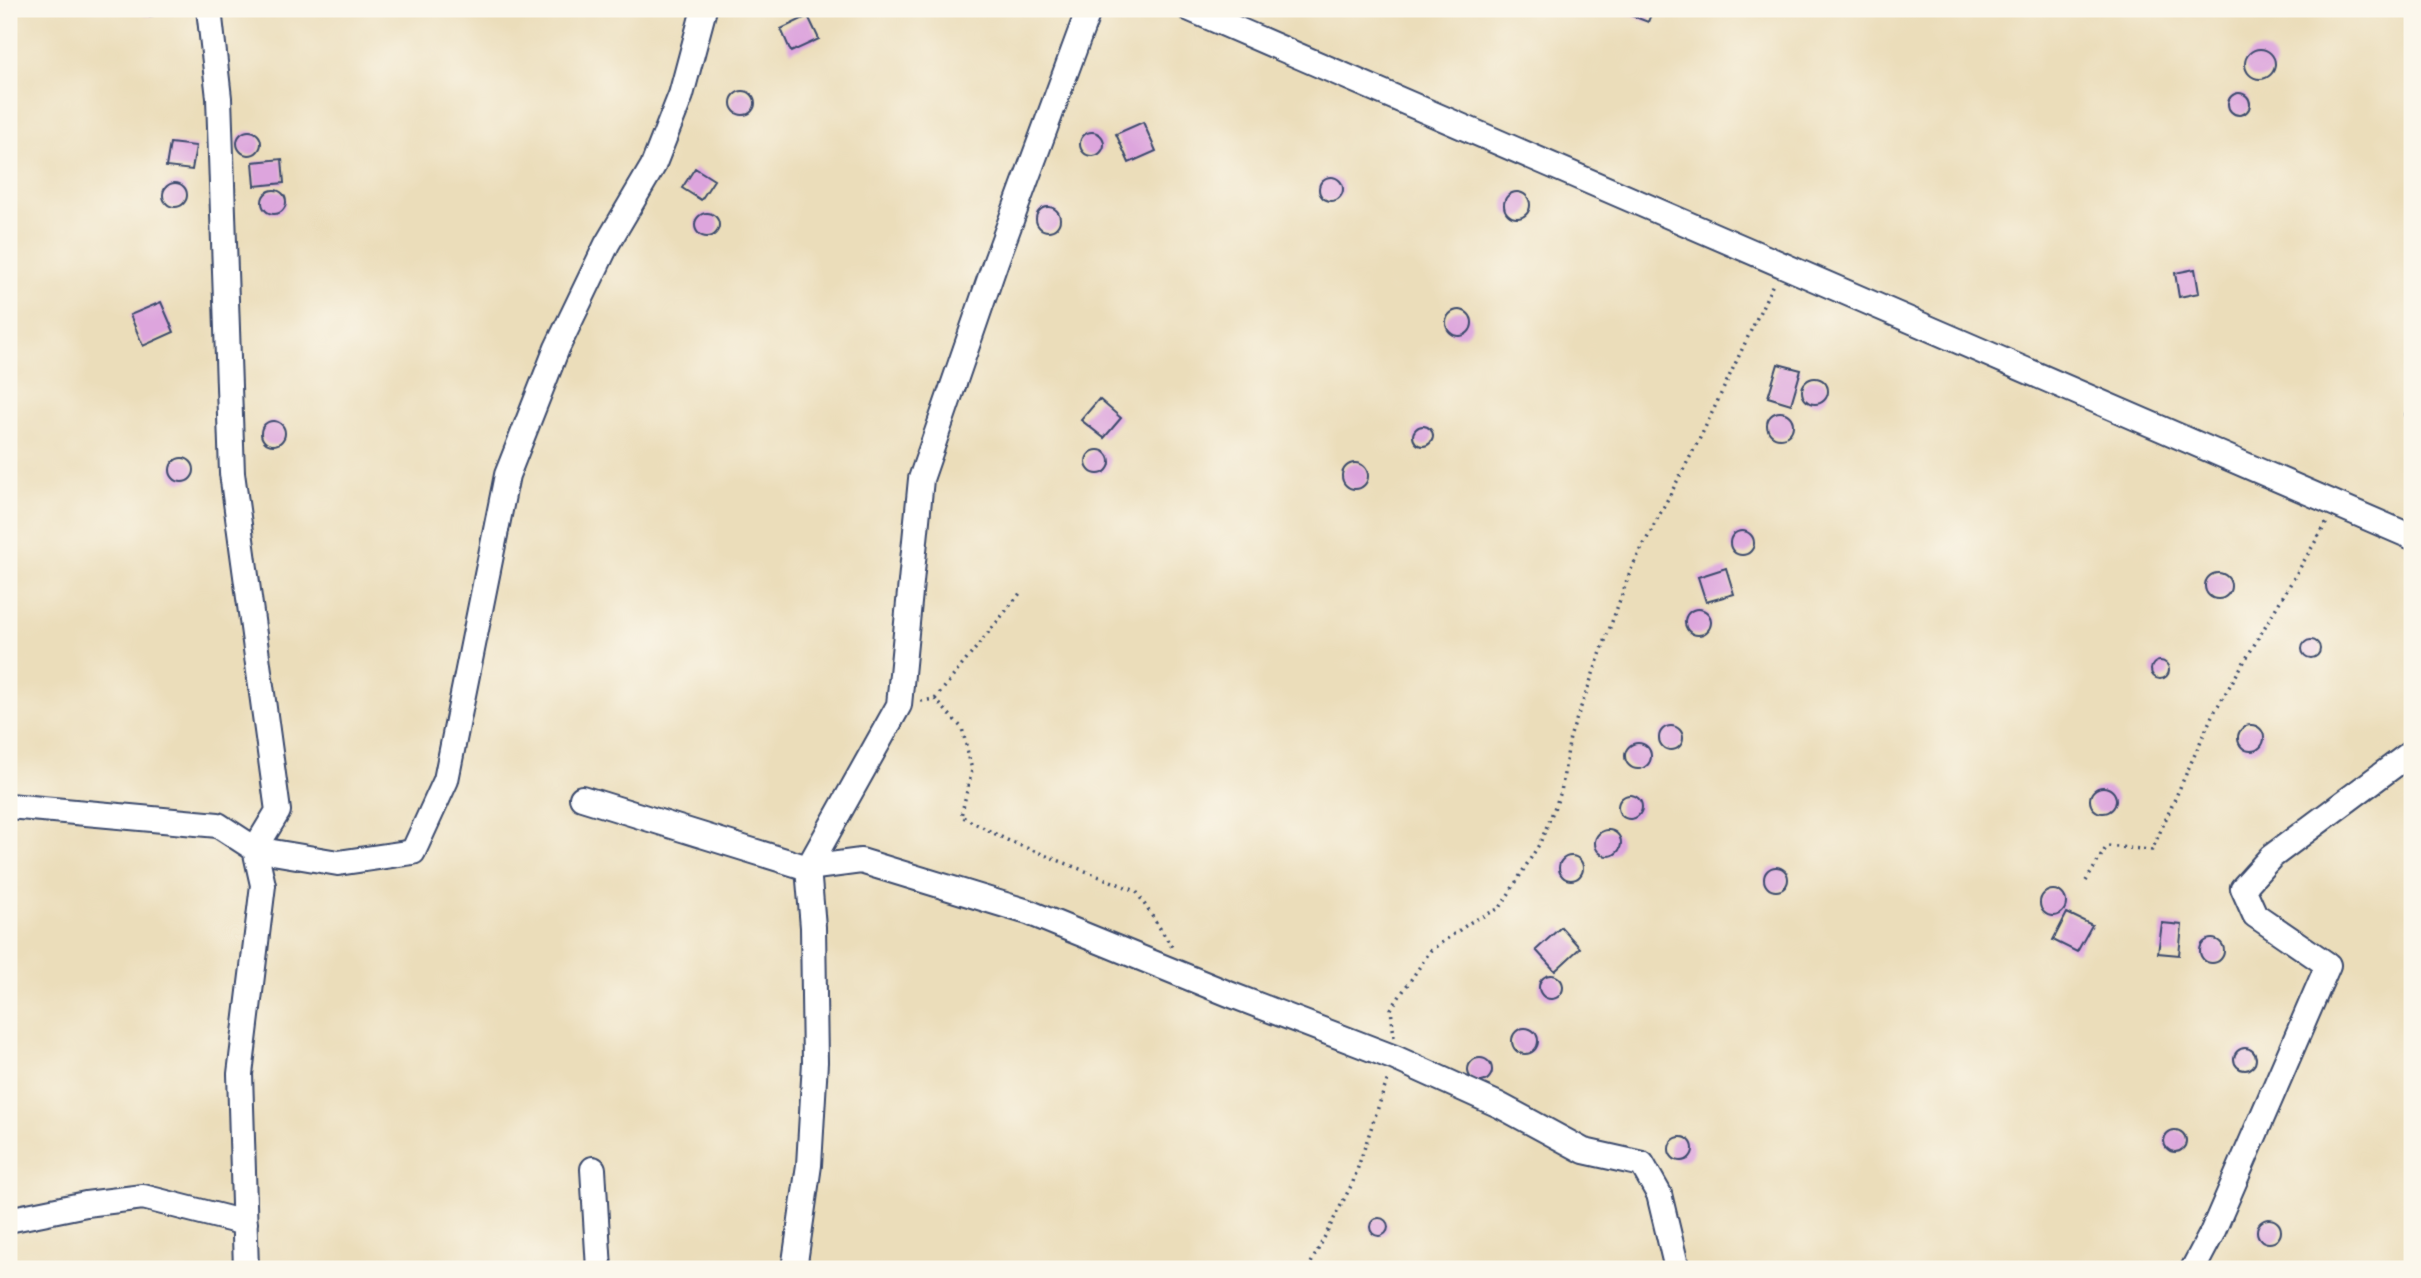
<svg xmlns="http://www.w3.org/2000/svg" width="2421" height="1278" viewBox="0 0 2421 1278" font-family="'Gochi Hand',sans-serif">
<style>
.building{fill:#dda5dd}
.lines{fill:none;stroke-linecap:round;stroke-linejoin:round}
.minor-casing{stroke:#3a496c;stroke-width:28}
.path{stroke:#3a496c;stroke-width:3.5;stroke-dasharray:2 5;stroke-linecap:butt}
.minor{stroke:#fff;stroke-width:24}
</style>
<rect width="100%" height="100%" fill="#fbf7ec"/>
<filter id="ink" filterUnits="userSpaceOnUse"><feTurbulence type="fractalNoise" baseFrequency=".0143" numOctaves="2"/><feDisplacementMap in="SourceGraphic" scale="14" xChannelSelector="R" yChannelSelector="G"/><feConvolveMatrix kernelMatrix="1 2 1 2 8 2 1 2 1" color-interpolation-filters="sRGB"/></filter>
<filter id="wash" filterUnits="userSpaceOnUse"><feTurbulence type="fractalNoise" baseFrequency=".00686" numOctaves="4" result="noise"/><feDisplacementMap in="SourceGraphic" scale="28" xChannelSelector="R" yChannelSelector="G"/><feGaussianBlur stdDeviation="1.57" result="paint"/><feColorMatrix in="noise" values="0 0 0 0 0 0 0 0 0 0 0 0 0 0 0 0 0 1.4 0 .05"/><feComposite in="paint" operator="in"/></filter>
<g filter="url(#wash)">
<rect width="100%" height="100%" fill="#ebddba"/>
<g id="blocks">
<path class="building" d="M135 9H160L154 15 146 16Z
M1624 9H1653L1648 22 1622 12Z
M808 16 819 39 791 52 781 29Z
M2245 64a15 15 0 1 1 30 0a15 15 0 1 1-30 0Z
M731 103a12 12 0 1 1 24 0a12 12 0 1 1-24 0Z
M2228 104a11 11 0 1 1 22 0a11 11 0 1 1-22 0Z
M1143 122 1156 151 1129 163 1116 134Z
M237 143a12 12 0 1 1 24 0a12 12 0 1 1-24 0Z
M1080 144a12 12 0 1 1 24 0a12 12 0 1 1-24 0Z
M170 143 196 146 192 170 166 167Z
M282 159 284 183 255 186 253 162Z
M695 168 714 180 701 200 682 188Z
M1319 189a12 12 0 1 1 24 0a12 12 0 1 1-24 0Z
M163 195a12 12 0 1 1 24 0a12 12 0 1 1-24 0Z
M262 202a12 12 0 1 1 24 0a12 12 0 1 1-24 0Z
M1504 205a13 13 0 1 1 26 0a13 13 0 1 1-26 0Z
M1036 219a12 12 0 1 1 24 0a12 12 0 1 1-24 0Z
M695 225a12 12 0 1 1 24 0a12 12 0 1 1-24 0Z
M2195 269 2199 293 2179 297 2175 273Z
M161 302 174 332 143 346 130 315Z
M1446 323a13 13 0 1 1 26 0a13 13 0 1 1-26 0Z
M1778 364 1801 370 1791 404 1768 397Z
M1802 391a13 13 0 1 1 26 0a13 13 0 1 1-26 0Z
M1099 399 1121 418 1104 438 1081 420Z
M2412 404V427L2407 422 2405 414Z
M1767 425a13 13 0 1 1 26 0a13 13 0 1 1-26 0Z
M261 433a12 12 0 1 1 24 0a12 12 0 1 1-24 0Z
M1413 436a10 10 0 1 1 20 0a10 10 0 1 1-20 0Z
M1086 462a12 12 0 1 1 24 0a12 12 0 1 1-24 0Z
M170 470a12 12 0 1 1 24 0a12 12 0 1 1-24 0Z
M1342 476a13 13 0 1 1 26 0a13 13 0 1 1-26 0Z
M1730 543a12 12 0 1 1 24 0a12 12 0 1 1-24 0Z
M1726 568 1734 594 1706 602 1698 577Z
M2205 586a13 13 0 1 1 26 0a13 13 0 1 1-26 0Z
M1685 622a13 13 0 1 1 26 0a13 13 0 1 1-26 0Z
M2302 649a9 9 0 1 1 18 0a9 9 0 1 1-18 0Z
M2151 670a9 9 0 1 1 18 0a9 9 0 1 1-18 0Z
M2238 738a13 13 0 1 1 26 0a13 13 0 1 1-26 0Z
M1659 738a12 12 0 1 1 24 0a12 12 0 1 1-24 0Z
M1625 756a13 13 0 1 1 26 0a13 13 0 1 1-26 0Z
M2090 800a13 13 0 1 1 26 0a13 13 0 1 1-26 0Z
M1618 807a12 12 0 1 1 24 0a12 12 0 1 1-24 0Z
M1595 843a13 13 0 1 1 26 0a13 13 0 1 1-26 0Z
M1559 868a12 12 0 1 1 24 0a12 12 0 1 1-24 0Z
M1764 879a12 12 0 1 1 24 0a12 12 0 1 1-24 0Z
M2040 903a13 13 0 1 1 26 0a13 13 0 1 1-26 0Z
M2067 913 2092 925 2077 952 2053 940Z
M2162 923 2182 925 2179 955 2158 953Z
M1561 927 1580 948 1555 971 1536 950Z
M2200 951a12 12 0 1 1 24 0a12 12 0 1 1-24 0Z
M1539 987a12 12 0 1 1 24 0a12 12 0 1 1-24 0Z
M1512 1041a13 13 0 1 1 26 0a13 13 0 1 1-26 0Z
M2234 1059a11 11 0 1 1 22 0a11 11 0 1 1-22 0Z
M1468 1070a12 12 0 1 1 24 0a12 12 0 1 1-24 0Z
M2164 1141a11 11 0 1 1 22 0a11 11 0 1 1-22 0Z
M1669 1149a12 12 0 1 1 24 0a12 12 0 1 1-24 0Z
M1370 1227a9 9 0 1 1 18 0a9 9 0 1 1-18 0Z
M2257 1231a12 12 0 1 1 24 0a12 12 0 1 1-24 0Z"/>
</g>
</g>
<g filter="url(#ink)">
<use href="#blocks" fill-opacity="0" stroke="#3a496c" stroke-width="2"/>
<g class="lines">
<g class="minor-casing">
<path id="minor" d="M209 9 219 98 232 473 278 811 255 849 338 863 413 852 446 780 507 475 557 348 607 244 653 166 681 95 704 9
M1190 9 2412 537
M582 798 808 868 861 861 1028 912 1229 994 1395 1058 1499 1105 1584 1151 1642 1164 1659 1194 1677 1269
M9 806 218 825 255 849 263 885 240 1074 246 1269
M593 1169 599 1269
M13 1219 86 1204 143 1197 245 1223
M794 1269 809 1165 815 1062 813 927 808 868 899 705 921 479 996 261 1089 9
M2193 1269 2212 1233 2328 965 2255 915 2243 888 2271 857 2412 752"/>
</g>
<path class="path" d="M935 699 1021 592
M921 701 935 699 962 728 972 770 961 816 1009 841 1136 891 1172 947
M2086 881 2107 846 2152 850 2212 716 2327 522
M1394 1037 1391 1009 1431 950 1471 922 1500 908 1540 843 1561 792 1570 737 1632 567 1701 436 1773 284
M1308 1269 1353 1182 1388 1078"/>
<use href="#minor" class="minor"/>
</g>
</g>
<rect width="2421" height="1278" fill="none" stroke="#fbf7ec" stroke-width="35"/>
</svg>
